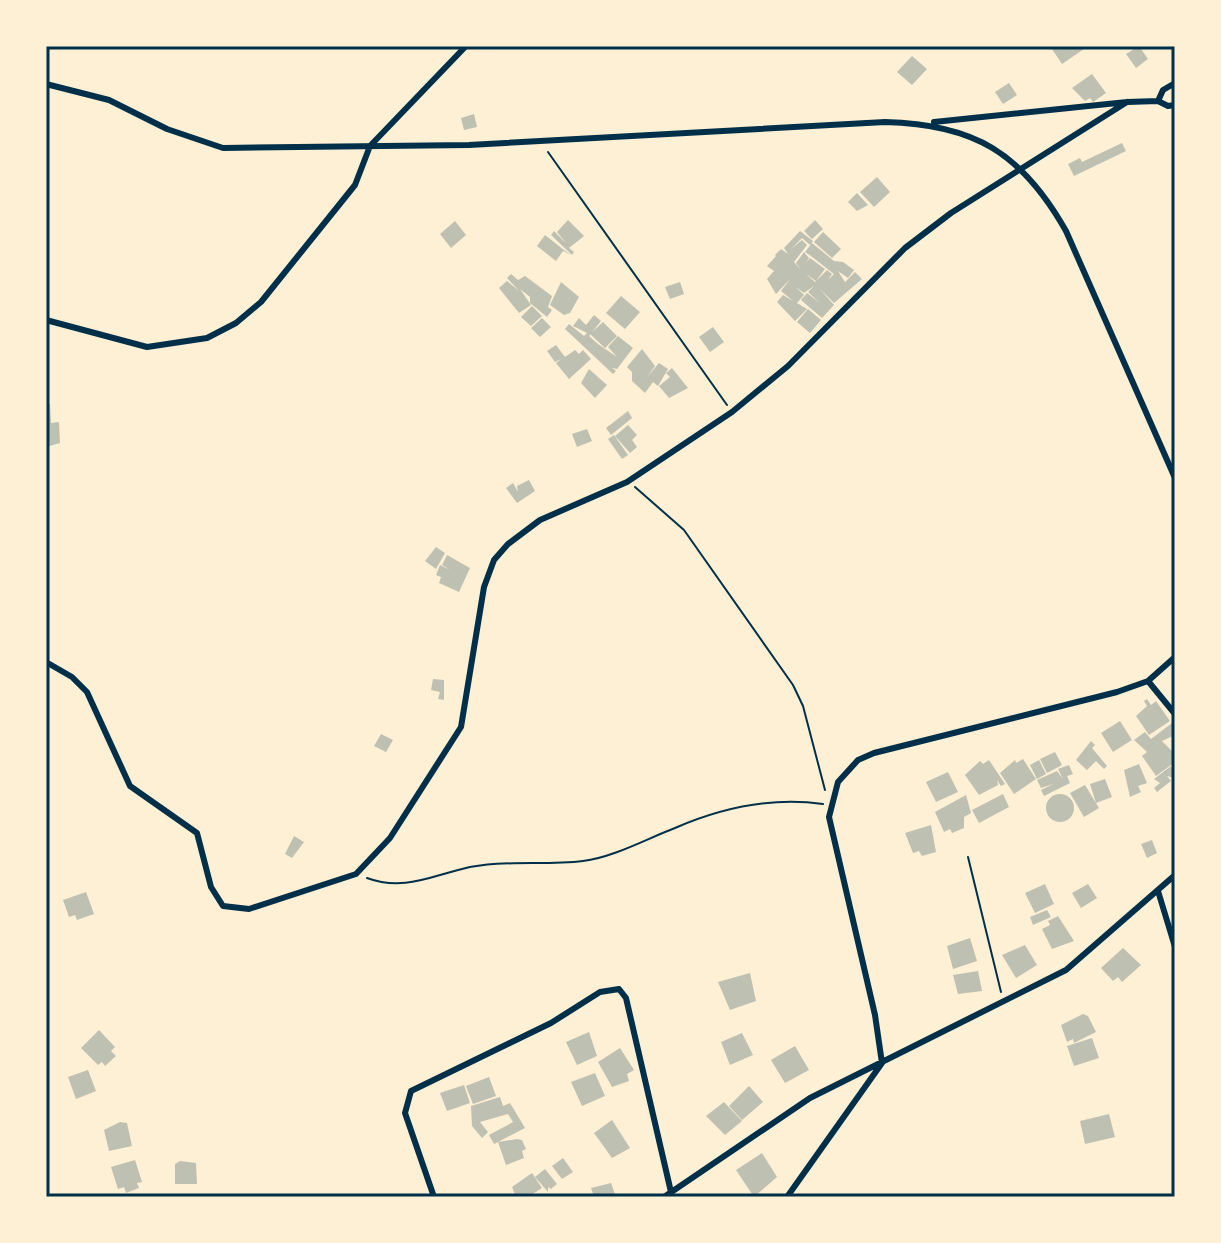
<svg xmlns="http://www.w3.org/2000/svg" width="1221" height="1243" viewBox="0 0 1221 1243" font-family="Signika,sans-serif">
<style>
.building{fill:#bec0b2}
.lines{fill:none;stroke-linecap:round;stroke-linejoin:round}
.path{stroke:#003049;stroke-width:2}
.minor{stroke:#003049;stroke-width:6}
.neatline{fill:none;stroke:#003049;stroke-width:3}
</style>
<rect width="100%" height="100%" fill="#fdf0d5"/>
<path class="building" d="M1050 46H1082L1084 49 1062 64Z
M1139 46 1148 59 1136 68 1126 54Z
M912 56 927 69 912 85 897 72Z
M1092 74 1106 93 1093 102 1090 98 1085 101 1072 88Z
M1009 83 1017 95 1003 104 995 92Z
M474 114 477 127 464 130 461 118Z
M1122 143 1126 151 1074 176 1068 164 1080 158 1082 162Z
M877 177 890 192 874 207 860 192Z
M857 193 868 205 857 211 848 202Z
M568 220 584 236 569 248 574 252 572 255 551 235 554 231 566 243 557 232Z
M815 220 823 229 812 239 804 231Z
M455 221 466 235 451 248 440 234Z
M800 231 813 241 810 245 802 238 791 249 802 240 807 245 794 262 801 270 796 263 804 252 809 258 806 263 810 258 825 269 816 281 806 274 815 282 827 270 832 274 828 280 837 271 834 274 811 256 813 254 811 256 805 252 812 243 834 261 843 262 854 270 848 278 838 271 845 282 855 272 862 279 834 303 819 288 834 305 822 318 809 307 812 303 809 307 801 300 807 293 820 303 808 292 814 286 804 293 796 287 804 295 797 303 807 309 795 321 777 302 783 295 793 301 781 291 790 279 776 294 767 279 774 271 767 266 776 256 794 273 775 255 781 249 788 254 784 248Z
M823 232 841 249 832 258 814 242Z
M545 235 564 250 571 255 563 251 556 261 537 246Z
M511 274 518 280 525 276 552 296 548 307 552 310 547 317 530 303V297L520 289 531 305 519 313 499 288 507 281 519 291 507 278Z
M561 282 579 297 570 313 564 315 550 305Z
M680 282 684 294 670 299 665 287Z
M621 296 640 312 625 329 606 313Z
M532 306 542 316 531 326 521 317Z
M808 309 821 320 810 333 797 322Z
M594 315 601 321 589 336 598 344 617 357 608 347 618 336 633 348 617 369 612 368 616 371 613 374 565 329 569 324 584 336 587 333 573 326 579 318 586 325Z
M542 318 551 327 540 337 531 328Z
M603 322 617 336 605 348 590 334Z
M713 327 724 342 710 352 699 337Z
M556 345 565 357 575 350 579 354 583 350 591 359 569 379 556 363 561 359 555 362 547 351Z
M642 349 655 366 647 377 659 363 668 369 658 386 653 382 645 393 632 381V372L627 367Z
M672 368 688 388 669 398 659 386 670 377 666 373Z
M589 369 607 385 595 398 581 383Z
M50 404 51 423 59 422 60 443 46 447V405Z
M628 411 632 418 611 435 606 428Z
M628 425 637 435 632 440 637 447 630 453 615 436Z
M587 429 592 441 577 447 572 434Z
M614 435 628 455 622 459 608 439Z
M529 480 535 491 517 503 506 488 513 483 518 492 517 486Z
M436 547 445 553 436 569 425 561Z
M447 555 470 568 459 592 439 583 441 577 436 575 440 565 450 570 442 565Z
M433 679 444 680V700L438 699 440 692 431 690Z
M1147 699 1153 708 1151 705 1156 701 1170 721 1149 735 1136 716 1147 706 1144 701Z
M1120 721 1132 740 1113 752 1101 733Z
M1172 723 1175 735 1162 741 1175 754V762L1156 776 1142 756 1147 752 1134 740 1145 732 1151 739Z
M381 734 393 740 386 752 374 746Z
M1091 741 1095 745 1092 748 1107 766 1104 769 1096 761 1087 770 1076 760Z
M1055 752 1062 765 1047 773 1040 759Z
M1023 759 1036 779 1014 794 1000 773 1015 760 1016 763Z
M989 760 1005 784 1001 786 997 780 998 785 979 795 965 775 980 761 983 764Z
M1039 760 1046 774 1037 779 1030 765Z
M1139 764 1147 783 1138 786 1141 792 1130 797 1124 770Z
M1069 765 1073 774 1067 776 1070 783 1044 796 1041 790 1053 784 1041 788 1037 780 1057 771 1063 779 1058 769Z
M1171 766 1175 778 1167 776 1171 781 1157 792 1154 788 1160 783 1154 779Z
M948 772 958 792 936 802 926 782Z
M1105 779 1112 797 1096 803 1090 784Z
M1085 785 1099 808 1084 817 1070 793Z
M1046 808a14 14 0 1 1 28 0a14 14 0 1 1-28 0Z
M1003 794 1009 807 979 823 972 810Z
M966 795 971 813 964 817V828L952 833 950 829 944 832 935 812Z
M931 825 936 852 922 856 919 851 913 853 905 833Z
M294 836 304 842 292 858 285 854Z
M1152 840 1157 853 1147 858 1141 844Z
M1045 884 1054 904 1035 913 1025 893Z
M1088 884 1097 898 1081 908 1072 893Z
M86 892 94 914 77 920 75 915 69 917 63 900Z
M1047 910 1051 917 1033 925 1030 917Z
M1058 916 1074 941 1052 949 1042 929 1050 925 1048 921Z
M970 938 977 961 953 969 947 946Z
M1025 945 1037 965 1016 978 1002 955Z
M1123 948 1141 965 1122 982 1118 977 1113 981 1101 968Z
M978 971 982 991 958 994 953 975Z
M750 973 756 1001 730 1010 718 982Z
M1083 1014 1088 1016 1096 1032 1074 1043 1073 1039 1067 1042 1061 1025Z
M99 1030 115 1047 111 1051 116 1056 105 1066 102 1062 98 1065 81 1048Z
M589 1032 597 1056 577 1065 566 1042Z
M742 1033 753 1055 730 1065 721 1042Z
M1092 1038 1099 1058 1074 1066 1067 1046Z
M795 1046 809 1070 785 1083 771 1060Z
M620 1048 634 1070 627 1074 629 1081 612 1087 598 1062Z
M88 1070 96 1091 76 1099 68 1077Z
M595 1073 605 1096 582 1106 571 1082Z
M489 1077 496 1096 473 1104 466 1086Z
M464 1085 470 1103 447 1111 440 1093Z
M749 1086 763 1102 742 1120 729 1106Z
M500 1097 503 1106 510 1103 525 1128 494 1144 489 1135 513 1122 508 1114 480 1122 488 1132 482 1138 472 1126 471 1106Z
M724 1102 742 1121 725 1135 706 1116Z
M1109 1114 1115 1137 1085 1144 1080 1121Z
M612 1120 630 1148 612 1158 594 1133Z
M120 1122 127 1123 132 1146 109 1151 104 1130Z
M517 1139 522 1140 526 1149 522 1151 524 1158 506 1165 498 1142Z
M762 1153 777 1177 754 1197 736 1170Z
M563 1158 573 1172 562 1179 552 1166Z
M135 1160 142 1182 137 1183 139 1188 126 1193 124 1187 118 1189 111 1167Z
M180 1161 196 1163 197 1184H175V1164Z
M545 1169 557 1184 551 1189 548 1187V1192L535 1177Z
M532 1173 542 1188 528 1197H516L512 1187Z
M611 1183 616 1197H594L591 1188Z"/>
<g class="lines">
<path class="path" d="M548 152 727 405
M635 487 684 530 793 685 803 706 825 790
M968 857 1001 992
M367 878C402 891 429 877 462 869 501 859 543 866 583 861 614 857 646 839 675 828 721 808 773 797 823 804"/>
<path class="minor" d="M46 84 109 100 167 129 223 148 469 145 885 122C974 124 1022 153 1066 231L1175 478
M1158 101 1163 90 1175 83
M934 122 1127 102 1158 101 1168 106 1175 105
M46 320 147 347 207 338 236 323 261 302 355 185 370 146 466 46
M46 662 72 677 87 692 130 786 197 833 211 887 223 906 249 909 356 874 390 838 461 727 484 587 494 560 508 544 540 520 627 482 732 412 788 366 905 248 951 213 1127 102
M1148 681 1175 714
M1158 891 1175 947
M434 1197 405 1113 411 1091 551 1023 600 992 619 989 626 998 671 1192
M664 1197 810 1098 1066 970 1175 875
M787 1197 882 1063 875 1015 829 817 838 782 858 760 874 753 1117 692 1148 681 1175 657"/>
</g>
<rect width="1221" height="1243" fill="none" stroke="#fdf0d5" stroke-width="96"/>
<rect x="48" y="48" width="1125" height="1147" class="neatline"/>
</svg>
